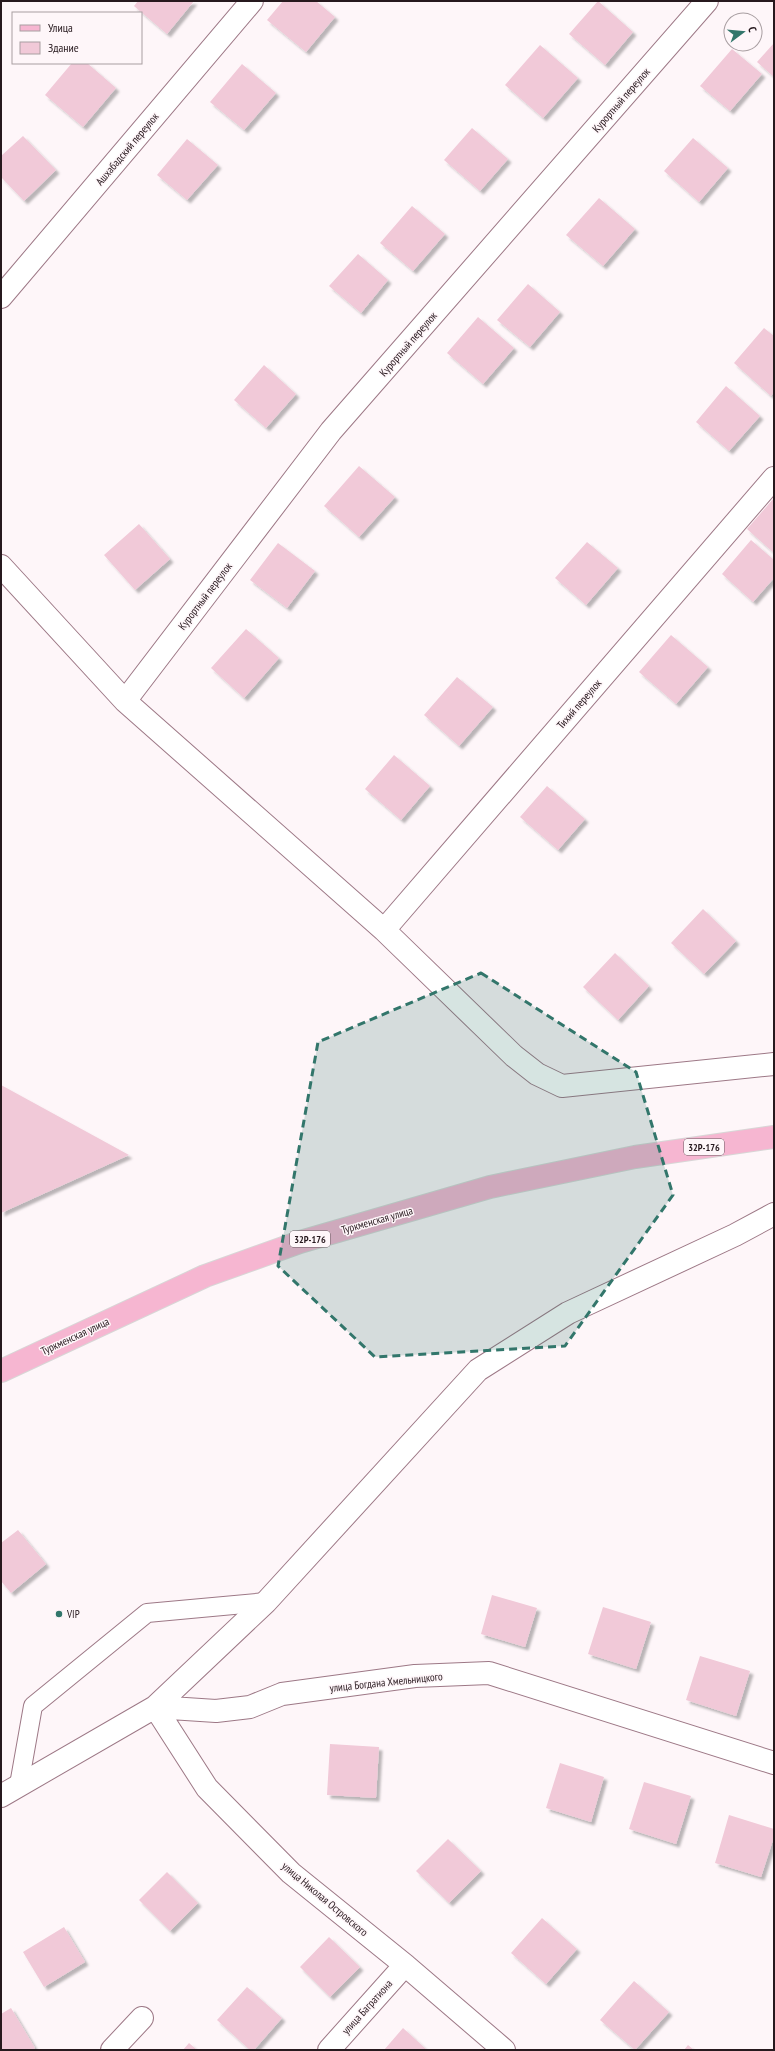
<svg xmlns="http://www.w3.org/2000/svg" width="775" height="2051" viewBox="0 0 775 2051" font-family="'PT Sans Narrow',sans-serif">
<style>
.building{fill:#f1c9d8;filter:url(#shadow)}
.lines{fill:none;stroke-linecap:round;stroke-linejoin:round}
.service-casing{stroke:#9d7886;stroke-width:20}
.minor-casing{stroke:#9d7886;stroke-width:24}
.primary-casing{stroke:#d8d6d6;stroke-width:24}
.service{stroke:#fff;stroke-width:18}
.minor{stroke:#fff;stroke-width:22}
.primary{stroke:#f6b6d1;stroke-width:22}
.marked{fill:#32766b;fill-opacity:0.2;stroke:#32766b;stroke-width:3;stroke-dasharray:8 5;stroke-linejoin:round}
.poi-dot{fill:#32766b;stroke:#fef6f9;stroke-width:1.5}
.labels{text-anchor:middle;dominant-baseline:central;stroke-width:3;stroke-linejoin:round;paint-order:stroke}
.shield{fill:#fef6f9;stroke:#685b60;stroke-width:1}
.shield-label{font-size:10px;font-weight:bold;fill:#27191e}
.street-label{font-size:11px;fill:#27191e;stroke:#fef6f9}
.poi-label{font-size:11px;fill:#27191e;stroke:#fef6f9;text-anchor:start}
</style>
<defs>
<filter id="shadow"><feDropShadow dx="3.5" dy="3.5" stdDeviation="1" flood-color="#0004"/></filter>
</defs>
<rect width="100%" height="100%" fill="#fef6f9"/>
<path class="building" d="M138 1H194L167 34 134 6Z
M283 1H316L335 17 306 52 267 20Z
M598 1 633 32 605 65 569 34Z
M774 43V77L757 62Z
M540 45 578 78 543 118 505 85Z
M732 49 762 74 730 111 700 86Z
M72 63H87L116 88 83 127 45 95Z
M242 64 276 93 244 130 210 102Z
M472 128 508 159 480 191 444 160Z
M23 136 56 170 24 201 1 177V156Z
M693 138 728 168 699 202 664 171Z
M187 139 218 165 187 200 157 175Z
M599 198 635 229 603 266 566 235Z
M412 206 445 234 413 271 380 243Z
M358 254 388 280 361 313 329 286Z
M528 284 560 312 530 347 497 320Z
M478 317 514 348 483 384 447 353Z
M764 328 774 336V392L771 396 734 363Z
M264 365 296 394 266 428 234 400Z
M726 386 760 416 729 451 696 422Z
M359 466 395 497 359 537 324 506Z
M774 498V553L747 529Z
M139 524 170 559 135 590 104 555Z
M751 540 774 560V578L753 602 722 574Z
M587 542 618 568 586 605 555 578Z
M278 543 315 571 287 608 250 580Z
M246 629 279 658 244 698 211 668Z
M671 635 708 667 676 704 639 672Z
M457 677 493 707 459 746 424 715Z
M394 755 430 786 401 820 365 789Z
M547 786 585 819 558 850 520 817Z
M703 909 736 941 704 974 671 943Z
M615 953 649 986 618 1020 583 987Z
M1 1085 129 1155 1 1213Z
M18 1530 46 1564 11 1593 1 1581V1543Z
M492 1595 537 1608 525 1647 481 1634Z
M603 1607 651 1622 636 1669 588 1654Z
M700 1656 750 1671 736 1716 686 1700Z
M330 1744 379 1747 376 1798 327 1795Z
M560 1763 604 1777 591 1822 546 1808Z
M644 1782 691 1796 676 1844 629 1829Z
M729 1815 774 1829V1837L761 1877 715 1863Z
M448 1839 481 1871 449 1903 416 1871Z
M167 1872 198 1903 170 1931 139 1900Z
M542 1918 577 1949 546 1984 511 1953Z
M64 1927 85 1962 44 1987 23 1952Z
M329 1937 360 1967 330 1997 300 1967Z
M634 1981 669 2012 635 2050 600 2020Z
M247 1987 282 2018 254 2050H250L217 2020Z
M11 2008 35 2048 32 2050H1V2014Z
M403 2028 427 2050H384Z
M189 2043 197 2050H183Z
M688 2045 694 2050H684Z"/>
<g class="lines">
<g class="service-casing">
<path id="service" d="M19 1785 33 1706 147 1613 266 1602"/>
</g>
<g class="minor-casing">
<path id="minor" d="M1 297 252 1
M1 566 125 701 384 930 514 1056 537 1074 562 1086 774 1064
M125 701 331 431 707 1
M384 930 774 478
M155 1707 216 1711 250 1707 282 1694 415 1676 489 1673 774 1763
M155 1707 207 1788 291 1873 405 1965 504 2050
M1 1796 155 1707 266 1602 478 1370 568 1313 735 1235 774 1214
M112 2050 142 2018
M329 2050 405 1965"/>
</g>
<g class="primary-casing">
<path id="primary" d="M1 1371 205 1276 300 1242 490 1187 635 1157 774 1137"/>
</g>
<use href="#service" class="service"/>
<use href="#minor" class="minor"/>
<use href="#primary" class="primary"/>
</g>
<path class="marked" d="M481 973 636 1072 673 1195 565 1346 375 1357 278 1266 318 1042Z"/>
<circle class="poi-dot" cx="59" cy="1614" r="4"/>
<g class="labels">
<g class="shield">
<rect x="684" y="1139" width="40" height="16" rx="3"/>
<rect x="290" y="1231" width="40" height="16" rx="3"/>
</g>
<g class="shield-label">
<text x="704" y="1147">32Р-176</text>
<text x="310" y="1239">32Р-176</text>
</g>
<g class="street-label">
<text transform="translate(621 100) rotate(-49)">Курортный переулок</text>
<text transform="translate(127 149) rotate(-50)">Ашхабадский переулок</text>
<text transform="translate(408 344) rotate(-49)">Курортный переулок</text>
<text transform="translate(205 596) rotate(-53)">Курортный переулок</text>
<text transform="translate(579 704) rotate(-49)">Тихий переулок</text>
<text transform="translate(377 1220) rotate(-16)">Туркменская улица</text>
<text transform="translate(75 1336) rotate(-25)">Туркменская улица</text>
<text transform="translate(386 1682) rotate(-6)">улица Богдана Хмельницкого</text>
<text transform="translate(325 1899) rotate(40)">улица Николая Островского</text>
<text transform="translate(367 2007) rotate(-48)">улица Багратиона</text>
</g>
<g class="poi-label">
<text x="67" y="1614">VIP</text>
</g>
</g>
<rect width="775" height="2051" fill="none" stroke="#27191e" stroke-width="4"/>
<rect x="12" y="12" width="130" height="52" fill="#fef6f9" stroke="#a89ea1"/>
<rect x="20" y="25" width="20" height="6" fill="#f6b6d1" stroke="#a89ea1"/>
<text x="48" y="32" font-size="12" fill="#27191e">Улица</text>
<rect x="20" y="42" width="20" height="12" fill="#f1c9d8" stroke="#a89ea1"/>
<text x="48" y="52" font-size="12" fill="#27191e">Здание</text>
<g transform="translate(743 32) rotate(74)"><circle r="19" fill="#fef6f9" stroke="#a89ea1"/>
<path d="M0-3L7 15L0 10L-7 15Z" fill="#32766b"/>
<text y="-6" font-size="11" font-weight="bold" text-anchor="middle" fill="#27191e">С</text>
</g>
</svg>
